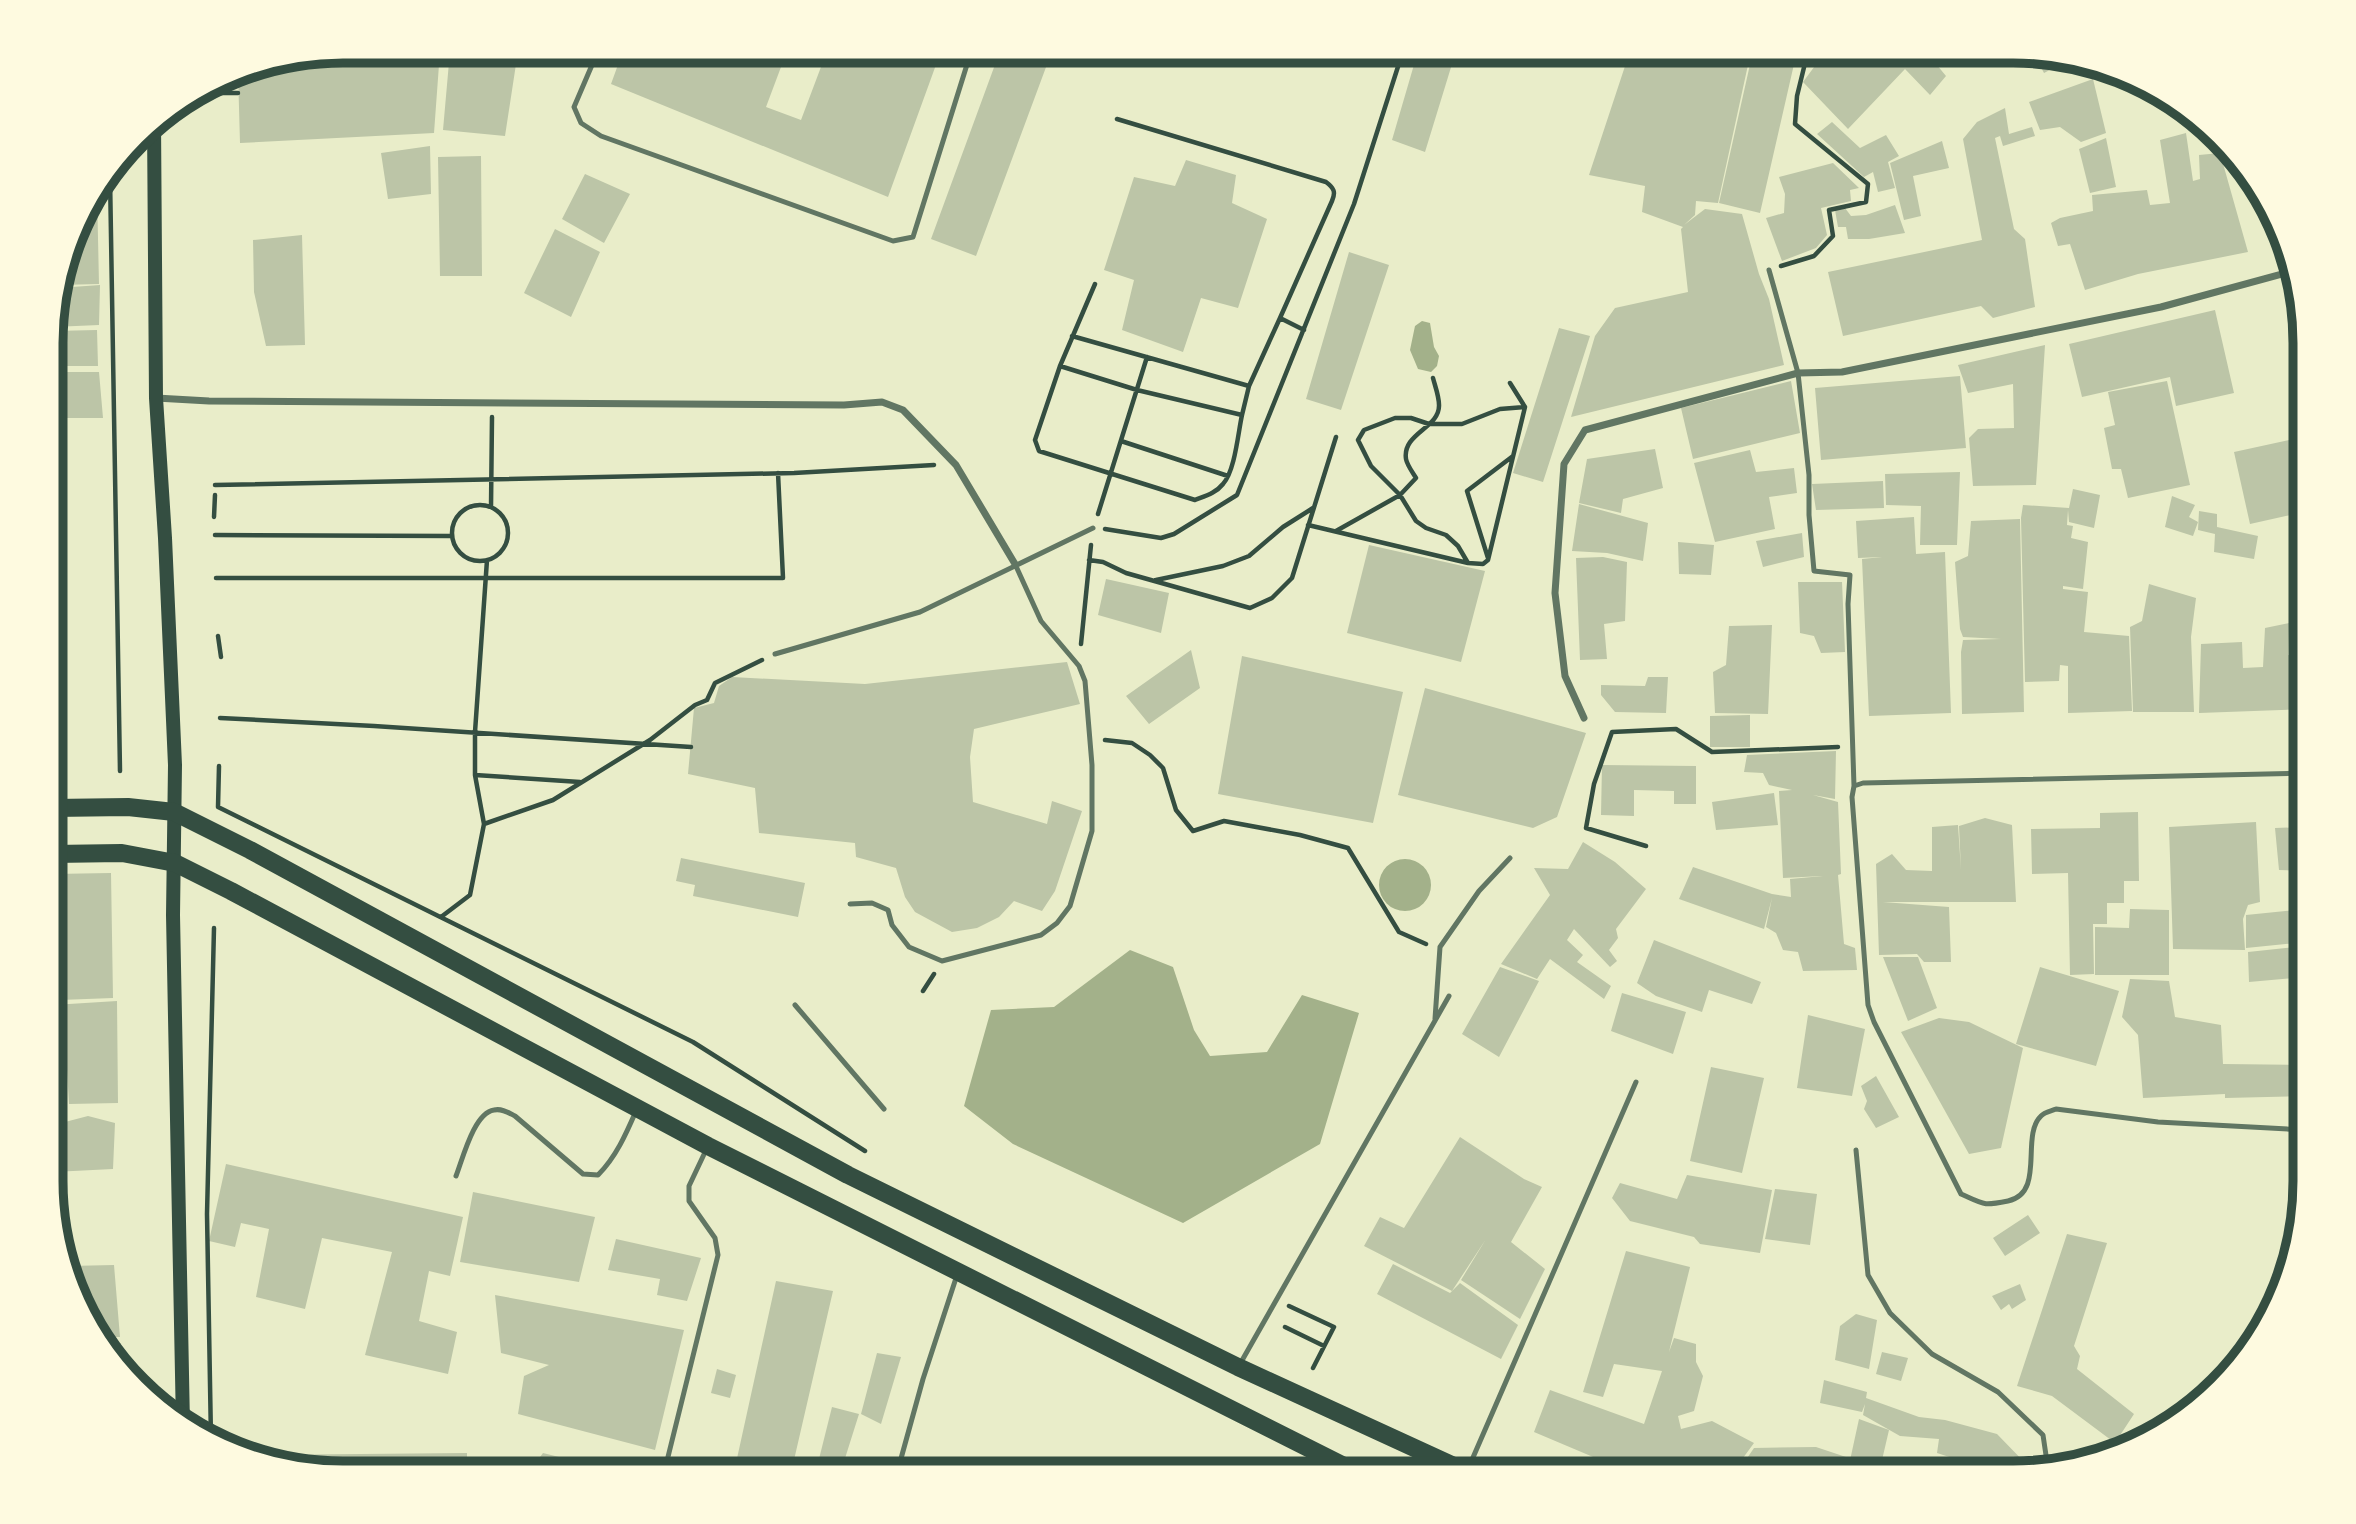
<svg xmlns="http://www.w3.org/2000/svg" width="2356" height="1524" viewBox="0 0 2356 1524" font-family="'Golos Text',sans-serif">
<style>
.water{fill:#a3b18a}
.building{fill:#bcc5a7}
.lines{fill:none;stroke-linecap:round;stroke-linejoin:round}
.path{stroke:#344e41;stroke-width:4.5}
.service{stroke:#617663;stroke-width:5}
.minor{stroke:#617663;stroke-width:7}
.secondary{stroke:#344e41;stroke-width:14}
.primary{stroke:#344e41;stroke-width:18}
.rim{fill:none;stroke:#344e41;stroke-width:9}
</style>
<rect width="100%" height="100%" fill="#e9edc9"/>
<path class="water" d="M1422 321 1430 323 1434 347 1439 356 1437 366 1431 372 1418 369 1410 350 1415 326Z
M1379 885a26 26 0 1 1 52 0a26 26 0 1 1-52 0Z
M1130 950 1173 967 1194 1030 1210 1056 1267 1052 1302 995 1359 1013 1320 1144 1183 1223 1013 1144 964 1106 991 1010 1054 1007Z"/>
<path class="building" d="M343 51H440L434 133 240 143 238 72Z
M450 51H518L505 136 443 130Z
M623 51H787L766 107 801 120 827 51H941L888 197 611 84Z
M1000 51H1052L976 256 931 239Z
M1418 51H1456L1425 152 1392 140Z
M1630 51H1751L1718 203 1696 201 1695 215 1684 225 1705 209 1742 214 1759 274 1769 299 1784 365 1571 417 1595 336 1615 308 1688 292 1681 229 1683 227 1642 212 1645 186 1589 175Z
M1753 51H1797L1760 213 1719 203Z
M1826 51H1939L1932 59 1946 76 1930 95 1905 69 1848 129 1803 82Z
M2034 54 2069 60 2044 73Z
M2093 79 2106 133 2081 142 2060 127 2040 130 2029 102Z
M2005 108 2009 134 2032 127 2035 136 2003 146 2000 136 1995 138 2014 229 2025 239 2035 307 1993 318 1981 306 1843 336 1828 272 1982 240 1963 139 1977 122Z
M1832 122 1860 148 1886 135 1899 156 1888 162 1895 188 1878 192 1873 172 1864 177 1817 134Z
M2186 133 2193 181 2200 179 2199 155 2220 153 2248 252 2138 274 2085 290 2070 244 2058 246 2051 223 2060 218 2093 211 2092 195 2147 190 2150 205 2170 203 2160 140Z
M2106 138 2116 187 2090 193 2079 149Z
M1942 141 1949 168 1913 176 1921 216 1904 220 1890 163Z
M430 146 431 194 388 199 381 153Z
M481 156 482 276H440L438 157Z
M1186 160 1236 175 1232 203 1267 219 1238 308 1201 298 1183 352 1122 330 1134 280 1104 270 1134 177 1175 186Z
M1833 163 1859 188 1850 190 1851 201 1821 208 1827 235 1816 248 1782 261 1766 218 1784 213 1785 194 1779 177Z
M585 174 630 194 604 243 562 219Z
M97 192 99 284 59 285 81 213Z
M1895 205 1905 233 1869 239H1848L1846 227H1838L1835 210 1845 208 1851 216 1866 215Z
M555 229 600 252 571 317 524 293Z
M302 235 305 345 266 346 254 292 253 240Z
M1349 252 1389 265 1341 410 1306 399Z
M100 285 99 325 53 327V305L58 288Z
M2215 310 2234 393 2176 406 2170 377 2082 397 2069 344Z
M1559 328 1590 336 1543 482 1513 473Z
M97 330 98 366H66V356H53V331Z
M2045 345 2036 485 1973 486 1969 438 1978 429 2014 428 2013 384 1968 393 1958 365Z
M53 372H99L103 418H53Z
M1960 376 1966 448 1821 460 1815 388Z
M1791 381 1800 433 1693 459 1681 408Z
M2167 381 2190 485 2128 498 2121 469H2112L2104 428 2115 425 2108 392Z
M53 426H62L61 606H53Z
M2289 440 2304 512 2250 524 2234 452Z
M1655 449 1663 488 1623 499 1621 513 1579 503 1587 459Z
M1750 450 1756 472 1794 468 1797 493 1769 497 1775 529 1715 542 1694 463Z
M1960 472 1957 545H1920L1921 506 1886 505 1885 474Z
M1883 481 1884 508 1816 510 1812 484Z
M2073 489 2100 495 2094 528 2069 522 2068 510 2067 525 2073 526 2071 538 2088 542 2083 589 2063 586V589L2088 592 2084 632 2129 636 2132 711 2068 713V666L2060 665 2059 681 2025 682 2021 518 2023 505 2069 508Z
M2172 496 2195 505 2189 517 2198 522 2193 536 2165 527Z
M1579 504 1648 523 1643 561 1607 553 1572 551Z
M2199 511 2217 514V527L2258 536 2254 559 2214 552 2215 534 2198 530Z
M1914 517 1916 554 1945 552 1951 713 1869 716 1862 559 1882 557 1858 558 1856 521Z
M2020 519 2024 712 1962 714 1961 652 1963 640 2001 639 1963 637 1960 629 1955 562 1968 556 1971 521Z
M1802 533 1804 557 1763 567 1756 541Z
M1678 542 1714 545 1711 575 1679 574Z
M1369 545 1485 571 1461 662 1347 633Z
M1603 557 1627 562 1625 621 1604 624 1607 659 1580 660 1576 558Z
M1106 579 1169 593 1161 633 1098 615Z
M1798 582H1842L1845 652 1821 653 1814 636 1800 633Z
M2149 584 2196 598 2191 637 2194 712H2133L2130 627 2142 621Z
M2289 623 2288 655 2305 657V709L2199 713 2201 644 2242 642 2243 668 2263 667 2265 628Z
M1772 625 1768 714 1715 713 1713 672 1726 665 1729 626Z
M53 641H62L65 740 53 741Z
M1191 650 1200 688 1149 724 1126 696Z
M1242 656 1403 692 1373 823 1218 794Z
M1067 662 1080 704 974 729 970 757 973 802 1047 824 1052 801 1082 811 1055 891 1042 911 1014 901 999 917 977 928 952 932 915 912 905 897 896 868 856 857 855 843 759 833 755 788 688 774 694 708 714 703 719 686 732 677 865 684Z
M1648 677H1668L1666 713 1615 712 1601 695V685L1645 686Z
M1425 688 1586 733 1557 817 1533 828 1398 795Z
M1750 715V747H1710V716Z
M1836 751 1835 799 1813 795 1838 802 1841 874 1838 875 1844 944 1855 948 1857 970 1803 971 1798 952 1783 950 1776 933 1766 927 1772 898 1764 929 1679 899 1693 867 1772 894 1791 897 1790 879 1823 876 1783 878 1779 791 1792 790 1769 785 1763 773 1744 772 1747 755Z
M1602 765 1696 766V804H1674V791L1634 790V816L1601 815Z
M1774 793 1778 825 1716 830 1712 802Z
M2138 812 2139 881H2124V903H2107V924H2093L2094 974 2070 975 2068 873 2032 874 2031 829 2100 828V813Z
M1985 818 2012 825 2016 902H1883L1949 907 1951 962H1924L1917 954 1879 955 1876 864 1892 854 1906 870 1932 871V827L1958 825 1961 870 1959 826Z
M2256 822 2260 902 2248 905 2243 919 2245 950 2173 949 2169 827Z
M2305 827V871L2279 870 2275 828Z
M1583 842 1615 862 1646 889 1616 929 1618 938 1609 950 1617 961 1610 967 1574 929 1567 940 1583 955 1577 962 1611 986 1604 999 1550 959 1537 979 1501 964 1550 895 1534 868 1568 869Z
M681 858 805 883 798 917 693 896 695 885 676 881Z
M111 873 113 998 60 1000 59 942H53V874Z
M2130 909 2169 910V975H2095V927L2129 928Z
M2305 909V942L2246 948V915Z
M1654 940 1761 982 1752 1004 1709 990 1702 1012 1656 996 1637 983Z
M2305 946V1063L2298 1064 2293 978 2249 982 2248 952Z
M1883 957H1918L1937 1008 1908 1021Z
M1500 967 1539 981 1499 1057 1462 1034Z
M2040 967 2119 991 2096 1066 2016 1044Z
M2130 979 2169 981 2175 1017 2221 1025 2223 1064 2305 1065V1096L2225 1098V1094L2143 1098 2138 1035 2122 1017Z
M1622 993 1686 1012 1673 1054 1611 1031Z
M117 1001 118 1103 69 1104 66 1052 53 1051V1005Z
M1808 1015 1865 1029 1852 1096 1797 1088Z
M1939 1018 1969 1022 2023 1048 2001 1148 1969 1154 1901 1032Z
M1711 1067 1764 1078 1742 1173 1690 1161Z
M1876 1076 1899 1117 1876 1128 1864 1109 1867 1101 1861 1086Z
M88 1116 115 1123 113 1169 53 1172V1143H62L65 1122Z
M1460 1137 1524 1179 1542 1187 1511 1242 1545 1269 1520 1319 1461 1280 1486 1239 1452 1291 1364 1246 1380 1217 1404 1228Z
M226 1164 463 1217 450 1276 429 1271 419 1321 457 1332 448 1374 365 1355 392 1252 322 1238 305 1309 256 1297 269 1229 241 1223 235 1247 209 1241Z
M1687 1175 1772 1190 1760 1253 1700 1244 1694 1237 1630 1221 1612 1198 1620 1183 1677 1199Z
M1775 1189 1817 1194 1810 1245 1765 1239Z
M473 1192 595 1217 579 1282 460 1262Z
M2028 1215 2040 1233 2005 1256 1993 1238Z
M2067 1234 2107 1243 2074 1346 2080 1356 2077 1369 2134 1414 2115 1443 2052 1396 2017 1386Z
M616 1239 701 1258 687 1301 657 1295 660 1279 608 1270Z
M1626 1251 1690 1267 1669 1352 1674 1338 1696 1344V1362L1703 1376 1694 1411 1678 1416 1681 1429 1712 1421 1754 1443 1732 1473H1729L1712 1458 1703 1461 1708 1473H1631L1534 1432 1550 1390 1644 1424 1662 1371 1614 1364 1603 1397 1583 1392Z
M1393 1264 1450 1293 1460 1283 1518 1325 1501 1359 1377 1294Z
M114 1265 120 1337H99L90 1328 69 1266Z
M776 1281 833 1291 791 1473 736 1463Z
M2020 1284 2026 1300 2012 1309 2009 1304 2001 1310 1992 1296Z
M495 1295 684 1330 655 1450 518 1414 524 1376 549 1365 501 1353Z
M1856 1314 1877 1320 1869 1369 1835 1360 1840 1326Z
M121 1343 122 1362 105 1344Z
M1882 1352 1908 1358 1901 1381 1876 1374Z
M877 1353 901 1357 881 1424 861 1414Z
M717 1369 736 1375 730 1398 711 1393Z
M1824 1380 1867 1392 1866 1398 1919 1417 1945 1420 1997 1434 2030 1468 2029 1473H2003L1973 1459 1971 1464 1937 1453 1939 1439 1900 1436 1863 1415 1865 1404 1862 1412 1820 1403Z
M832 1407 859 1414 841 1471 817 1467Z
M1859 1419 1889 1430 1879 1473H1737L1754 1448 1816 1447 1849 1458V1465Z
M467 1453V1473H342L249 1458 242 1455Z
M543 1453 603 1468 614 1459 647 1468 646 1473H528Z"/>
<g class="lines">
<path class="path" d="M202 91V93H238
M1117 119 1326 182C1334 188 1336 192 1332 201L1280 318 1304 330
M110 176 120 771
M1781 266 1814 256 1833 236 1829 210 1866 202 1868 184 1795 124 1797 96 1808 51
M1095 284 1060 366 1137 390 1242 415 1249 386
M1072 336 1249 386 1280 318
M1060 366 1035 440 1039 451 1195 500C1205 496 1216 493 1223 484 1235 471 1238 433 1242 415
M1121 441 1228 476
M215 485 794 473 934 465
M452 533a28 28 0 1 1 56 0a28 28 0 1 1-56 0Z
M491 507 492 417
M1098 514 1147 357
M214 517 215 495
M1308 525 1468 563 1483 564 1488 560 1525 407 1510 383
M1105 529 1161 538 1174 534 1237 495 1354 204 1403 51
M1336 531 1400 495 1416 478C1413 473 1407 465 1406 459 1402 433 1440 428 1439 405 1439 396 1435 386 1433 378
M215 535 451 536
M1488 558 1467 491 1513 456
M1089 560 1103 562 1126 573 1250 608 1272 598 1292 578 1336 437
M1468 563 1458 546 1446 535 1426 528 1416 521 1400 495 1371 466 1358 440 1364 430 1395 418H1411L1429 424H1462L1500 409 1525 407
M216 578H783L778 473
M1156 580 1223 566 1249 556 1283 527 1313 508
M218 636 221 657
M1081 644 1091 545
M220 718 374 726 691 747
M1105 740 1132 743 1150 755 1163 768 1176 810 1193 831 1224 821 1300 835 1348 848 1399 932 1426 944
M219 766 218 807 693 1042 865 1151
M475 775V732L487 560
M484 824 475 775 580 782
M1646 846 1586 828 1594 784 1612 732 1676 729 1712 752 1838 747
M441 917 470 895 484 824 553 800 650 740 695 705 707 700 715 683 762 660
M923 991 934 974
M1289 1306 1334 1327 1313 1368
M1285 1327 1324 1346
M211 1439 207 1214 214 928"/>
<path class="service" d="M598 51 574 107 581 123 601 136 893 241 913 237 970 55 969 51
M1769 270 1798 373 1809 475V515L1814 571 1850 575 1848 604 1854 786
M775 654 920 612 1093 528
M2305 773 1863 783 1854 786 1852 797 1868 1005 1874 1022 1961 1194C1985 1205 1983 1206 2008 1201 2046 1193 2020 1136 2041 1116 2044 1112 2051 1111 2056 1109L2158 1122 2305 1130
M850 904 872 903 888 910 892 925 909 947 942 961 1041 935 1057 923 1070 906 1092 831V765L1085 681 1079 666 1041 621 1015 564
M795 1005 884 1109
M1435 1019 1440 947 1479 891 1510 858
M1856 1150 1868 1275 1890 1313 1932 1354 1998 1392 2043 1435 2047 1462 2045 1469
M456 1176C463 1158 474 1113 494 1110 502 1108 509 1113 515 1116L583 1174 598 1175C616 1157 626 1134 636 1111
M1240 1364 1449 996
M1468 1469 1636 1082
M664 1473 718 1255 715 1238 689 1201V1186L707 1148
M897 1473 923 1379 957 1275"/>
<path class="minor" d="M156 398 209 401 844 405 882 402 903 410 956 465 1015 564
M1584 718 1565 676 1555 593 1564 464 1585 430 1798 373 1842 372 2161 307 2289 272"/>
<path class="secondary" d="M154 121 156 398 165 538 175 765 173 915 183 1425"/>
<path class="primary" d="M53 808 128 807 174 812 250 850 848 1175 1238 1367 1469 1473
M53 854 122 853 175 863 231 891 708 1146 1358 1473"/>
</g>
<path d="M0 0H2356V1524H0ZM343 63H2013A280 280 0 0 1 2293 343V1181A280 280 0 0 1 2013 1461H343A280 280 0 0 1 63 1181V343A280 280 0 0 1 343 63Z" fill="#fefae0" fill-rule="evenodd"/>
<path class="rim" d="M343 63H2013A280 280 0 0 1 2293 343V1181A280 280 0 0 1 2013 1461H343A280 280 0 0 1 63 1181V343A280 280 0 0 1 343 63Z"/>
</svg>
